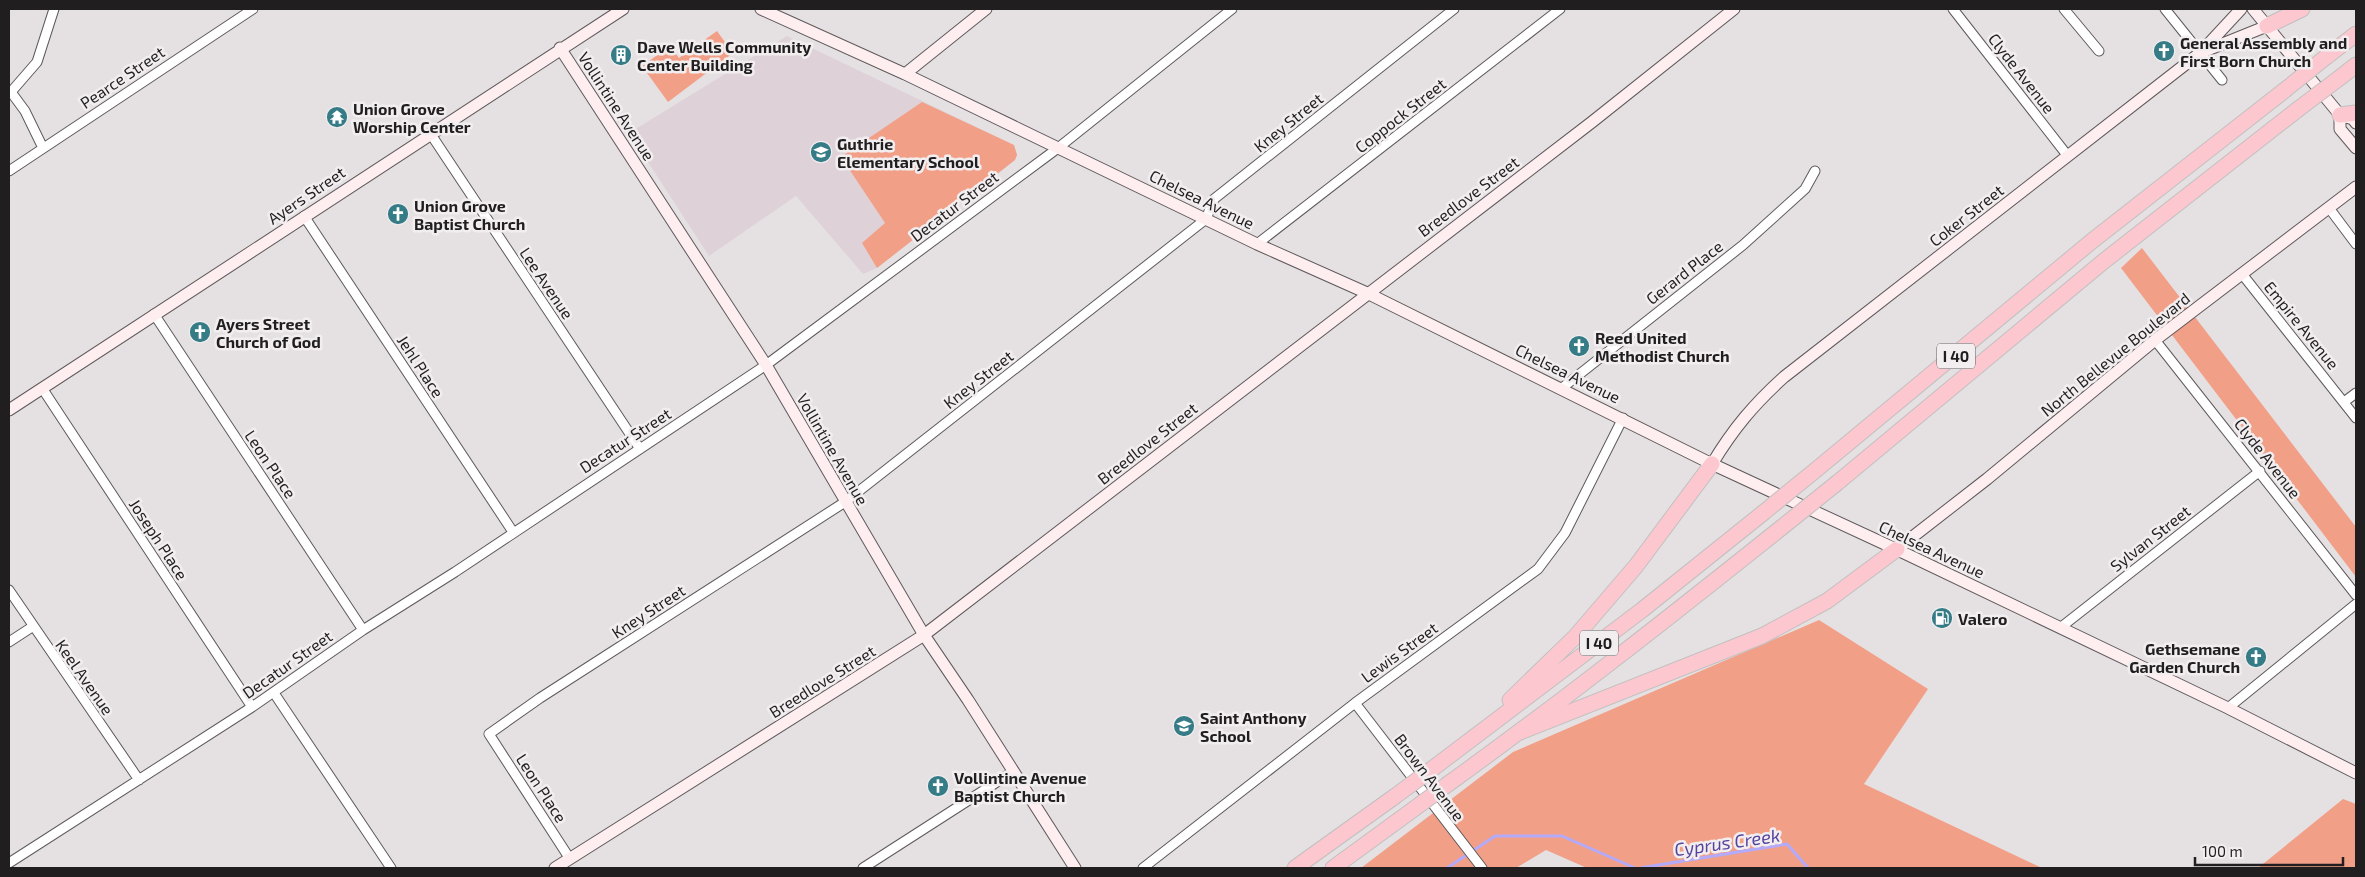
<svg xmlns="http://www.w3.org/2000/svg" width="2365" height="877" viewBox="0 0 2365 877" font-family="'Exo 2',sans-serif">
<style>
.built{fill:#ded2d8}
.green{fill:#f29f87}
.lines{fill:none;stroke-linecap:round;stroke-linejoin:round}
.stream{stroke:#b3aaf9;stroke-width:3}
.street-casing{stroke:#5e5a5c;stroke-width:11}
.secondary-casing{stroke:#5e5a5c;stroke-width:13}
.highway-casing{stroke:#c1c0c0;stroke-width:17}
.street{stroke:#fff;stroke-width:9}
.secondary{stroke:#feeef0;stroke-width:11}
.highway{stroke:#fcc7ce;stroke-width:15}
.highway-bridge-casing{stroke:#c1c0c0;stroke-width:17;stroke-linecap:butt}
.highway-bridge{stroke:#fcc7ce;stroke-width:15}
.labels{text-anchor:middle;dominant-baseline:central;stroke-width:5;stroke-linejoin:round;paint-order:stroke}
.shield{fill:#f2eef0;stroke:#5f5c5e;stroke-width:1}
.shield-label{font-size:15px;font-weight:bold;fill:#201e1f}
.poi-label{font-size:16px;font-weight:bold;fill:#201e1f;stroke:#f2eef0;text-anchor:start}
.street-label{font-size:16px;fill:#201e1f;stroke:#f2eef0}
.water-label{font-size:18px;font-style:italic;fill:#55439e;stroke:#f2eef0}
</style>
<rect width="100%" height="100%" fill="#e5e1e3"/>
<path class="built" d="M787 36 1014 145 1017 155 1015 160 877 268 863 274 796 196 709 256 629 133Z"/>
<path class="green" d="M717 31 733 53 668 102 642 66 670 46 679 58Z
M922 102 1014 145 1017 155 1015 160 877 268 862 243 885 223 841 157Z
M2142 248 2356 527V577L2121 268Z
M1819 620 1928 689 1864 784 2042 868H1587L1546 850 1516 868H1361L1513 752Z
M2343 799 2356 804V868H2258Z"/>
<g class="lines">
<path class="stream" d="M1447 868 1495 836H1562L1635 868
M1640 868 1787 844 1808 868"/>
<g class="street-casing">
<path id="street" d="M1953 9 2067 155
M2064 9 2099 51
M2165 9 2222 80
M430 133 640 449
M43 148 25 111 11 92 37 62 54 9
M9 171 253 9
M2329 208 2356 244
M304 216 513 532
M1257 244 1560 9
M2242 274 2356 418
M154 314 363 630
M2155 340 2356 595
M42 388 252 707
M1562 388 1743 245 1805 189 1815 171
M2344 402 2356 393
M9 590 139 780
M2060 628 2260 471
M9 642 32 627
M274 693 391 868
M1355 703 1482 868
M2228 708 2356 604
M570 859 489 734 540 698 845 502 1206 219 1214 199 1454 9
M9 863 252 707 363 630 455 572 766 365 1058 148 1232 9
M863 868 1014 771
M1143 868 1355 703 1538 569 1565 533 1623 418"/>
</g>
<g class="secondary-casing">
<path id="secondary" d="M761 9 905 74 1257 244 1367 293 1712 464 1900 551 2228 708 2356 773
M2253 9 2340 115 2353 119 2356 123
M560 48 766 365 924 635 968 700 1075 868
M2203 50 2241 9
M905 74 986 9
M2340 115V129L2356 148
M9 410 623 9
M1712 464C1733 429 1754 404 1784 377L2200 53 2267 26
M1897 549 1987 479 2155 340 2356 187
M555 868 924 635 1592 122 1734 9"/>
</g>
<g class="highway-casing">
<path id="highway" d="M2267 26 2302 9
M2326 57 2356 34
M2342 76 2356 65
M2340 115 2356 113
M1817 469 2092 241 2285 90
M1837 483 2104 261 2297 110
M1510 700 1576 636 1636 566 1712 464
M1520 732 1762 636 1827 601 1897 549
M1432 769 1642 610 1763 513
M1448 784C1562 702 1672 615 1781 528
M1295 868 1394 797
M1333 868 1407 814"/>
</g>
<use href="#street" class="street"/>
<use href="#secondary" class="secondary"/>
<use href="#highway" class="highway"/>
<g class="highway-bridge-casing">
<path id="highway-bridge" d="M2285 90 2326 57
M2297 110 2342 76
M1763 513 1817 469
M1781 528 1837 483
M1394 797 1432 769
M1407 814 1448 784"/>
</g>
<use href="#highway-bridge" class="highway-bridge"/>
</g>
<defs>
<g id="church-disc" transform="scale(1.125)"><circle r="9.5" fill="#357c86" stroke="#f2eef0"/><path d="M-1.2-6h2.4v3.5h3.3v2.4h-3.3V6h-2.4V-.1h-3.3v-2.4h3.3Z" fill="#fff"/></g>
<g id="building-disc" transform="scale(1.125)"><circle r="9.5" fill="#357c86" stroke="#f2eef0"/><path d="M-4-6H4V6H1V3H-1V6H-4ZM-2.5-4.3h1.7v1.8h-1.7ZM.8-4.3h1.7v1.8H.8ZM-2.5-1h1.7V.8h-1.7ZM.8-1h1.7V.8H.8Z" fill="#fff"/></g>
<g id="temple-disc" transform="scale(1.125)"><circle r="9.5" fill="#357c86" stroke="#f2eef0"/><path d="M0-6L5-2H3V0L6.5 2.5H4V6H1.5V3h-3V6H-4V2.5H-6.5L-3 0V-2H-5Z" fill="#fff"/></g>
<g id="school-disc" transform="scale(1.125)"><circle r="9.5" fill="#357c86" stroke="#f2eef0"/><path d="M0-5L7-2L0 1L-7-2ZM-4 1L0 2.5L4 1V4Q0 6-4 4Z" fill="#fff"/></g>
<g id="fuel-disc" transform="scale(1.125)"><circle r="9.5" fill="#357c86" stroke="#f2eef0"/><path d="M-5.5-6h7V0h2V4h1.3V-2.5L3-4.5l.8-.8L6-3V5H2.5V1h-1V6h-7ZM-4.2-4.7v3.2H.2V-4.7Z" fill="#fff"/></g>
</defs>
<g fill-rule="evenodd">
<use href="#church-disc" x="2164" y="51"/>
<use href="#building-disc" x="621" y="55"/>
<use href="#temple-disc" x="337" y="117"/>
<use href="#school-disc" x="821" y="152"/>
<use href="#church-disc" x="398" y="214"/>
<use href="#church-disc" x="200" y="332"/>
<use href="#church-disc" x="1579" y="346"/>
<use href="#fuel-disc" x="1942" y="618"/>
<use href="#church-disc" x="2256" y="657"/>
<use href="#school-disc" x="1184" y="726"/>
<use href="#church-disc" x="938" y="786"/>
</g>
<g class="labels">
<g class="shield">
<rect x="1937" y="343.5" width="38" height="25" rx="4"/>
<rect x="1580" y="630.5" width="38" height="25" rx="4"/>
</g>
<g class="shield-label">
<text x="1956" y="356">I 40</text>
<text x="1599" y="643">I 40</text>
</g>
<g class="poi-label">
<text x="2180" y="42">General Assembly and<tspan x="2180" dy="18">First Born Church</tspan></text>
<text x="637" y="46">Dave Wells Community<tspan x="637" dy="18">Center Building</tspan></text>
<text x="353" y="108">Union Grove<tspan x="353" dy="18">Worship Center</tspan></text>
<text x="837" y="143">Guthrie<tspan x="837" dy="18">Elementary School</tspan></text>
<text x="414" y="205">Union Grove<tspan x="414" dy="18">Baptist Church</tspan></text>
<text x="216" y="323">Ayers Street<tspan x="216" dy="18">Church of God</tspan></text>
<text x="1595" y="337">Reed United<tspan x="1595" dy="18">Methodist Church</tspan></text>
<text x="1958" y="618">Valero</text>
<text x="2240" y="648" text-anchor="end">Gethsemane<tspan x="2240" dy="18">Garden Church</tspan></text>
<text x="1200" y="717">Saint Anthony<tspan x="1200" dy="18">School</tspan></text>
<text x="954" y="777">Vollintine Avenue<tspan x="954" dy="18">Baptist Church</tspan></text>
</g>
<g class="street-label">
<text transform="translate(2022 73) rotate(52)">Clyde Avenue</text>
<text transform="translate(122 77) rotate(-34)">Pearce Street</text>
<text transform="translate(617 106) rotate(57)">Vollintine Avenue</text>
<text transform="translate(1400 115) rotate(-38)">Coppock Street</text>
<text transform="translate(1288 122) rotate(-39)">Kney Street</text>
<text transform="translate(306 195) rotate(-34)">Ayers Street</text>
<text transform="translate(1468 196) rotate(-37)">Breedlove Street</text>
<text transform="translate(1202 199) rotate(26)">Chelsea Avenue</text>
<text transform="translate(954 206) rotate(-37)">Decatur Street</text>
<text transform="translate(1966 215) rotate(-38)">Coker Street</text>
<text transform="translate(1684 272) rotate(-38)">Gerard Place</text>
<text transform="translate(547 283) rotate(56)">Lee Avenue</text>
<text transform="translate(2302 325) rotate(51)">Empire Avenue</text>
<text transform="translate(2115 354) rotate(-39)">North Bellevue Boulevard</text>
<text transform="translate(421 366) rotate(57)">Jehl Place</text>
<text transform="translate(1568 373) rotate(26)">Chelsea Avenue</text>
<text transform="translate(978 379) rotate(-38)">Kney Street</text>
<text transform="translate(625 440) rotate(-33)">Decatur Street</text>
<text transform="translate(1147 443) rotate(-38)">Breedlove Street</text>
<text transform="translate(833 449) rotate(60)">Vollintine Avenue</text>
<text transform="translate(2268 458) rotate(52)">Clyde Avenue</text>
<text transform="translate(271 464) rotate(56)">Leon Place</text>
<text transform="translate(2150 538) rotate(-38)">Sylvan Street</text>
<text transform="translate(159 539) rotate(57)">Joseph Place</text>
<text transform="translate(1932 549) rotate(25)">Chelsea Avenue</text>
<text transform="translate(648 611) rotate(-33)">Kney Street</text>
<text transform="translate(1399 652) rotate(-36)">Lewis Street</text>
<text transform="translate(287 664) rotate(-35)">Decatur Street</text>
<text transform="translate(85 677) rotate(55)">Keel Avenue</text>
<text transform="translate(822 681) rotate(-32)">Breedlove Street</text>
<text transform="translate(1430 777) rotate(53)">Brown Avenue</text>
<text transform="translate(542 788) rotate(57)">Leon Place</text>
</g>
<g class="water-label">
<text transform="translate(1727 842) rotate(-8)">Cyprus Creek</text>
</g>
</g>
<rect width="2365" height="877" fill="none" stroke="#201e1f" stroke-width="20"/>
<path d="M2195 857v8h148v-8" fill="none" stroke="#201e1f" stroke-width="2.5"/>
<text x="2202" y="857" font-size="15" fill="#201e1f" stroke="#f2eef0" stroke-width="4" paint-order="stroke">100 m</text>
</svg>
